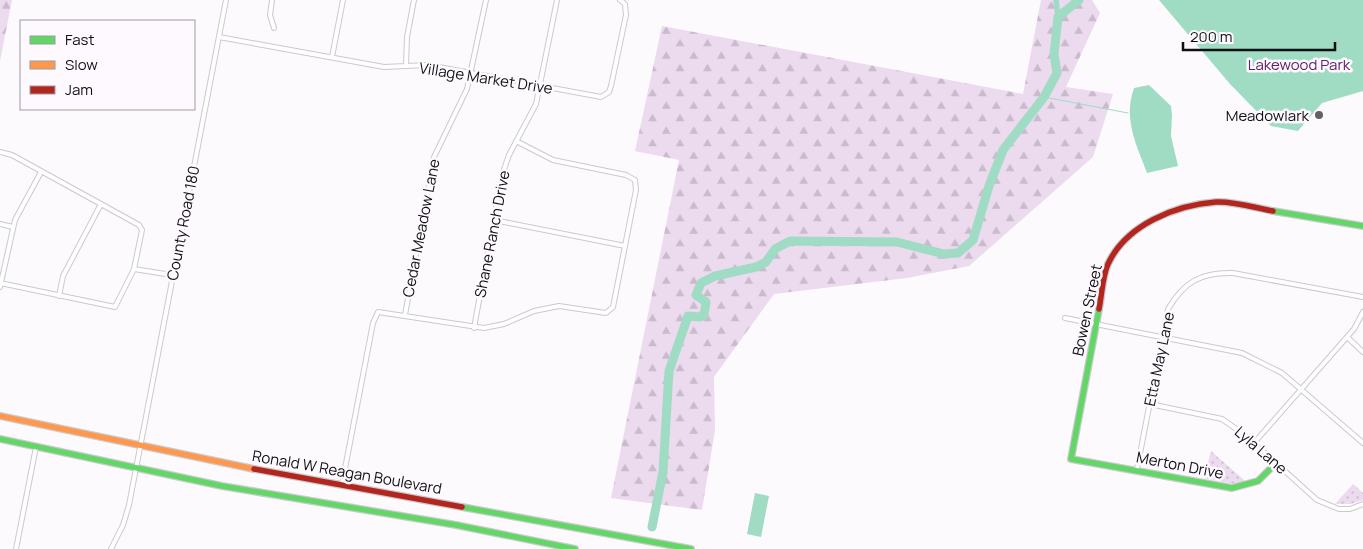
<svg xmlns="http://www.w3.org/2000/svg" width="1363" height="549" viewBox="0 0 1363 549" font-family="Manrope,sans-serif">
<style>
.grass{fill:url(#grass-dots)}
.forest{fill:url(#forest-firs)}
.water{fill:#a0dcc4}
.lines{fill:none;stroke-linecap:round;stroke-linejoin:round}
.stream{stroke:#a0dcc4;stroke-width:1}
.canal{stroke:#a0dcc4;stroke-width:5.5}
.river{stroke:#a0dcc4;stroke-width:9}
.street-casing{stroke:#cac9cb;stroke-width:6}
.fast-casing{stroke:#cac9cb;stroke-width:8}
.slow-casing{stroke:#cac9cb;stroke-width:8}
.jam-casing{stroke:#cac9cb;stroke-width:8}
.street{stroke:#fffeff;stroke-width:4}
.fast{stroke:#63d668;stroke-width:5.5}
.slow{stroke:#ff974d;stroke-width:5.5}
.jam{stroke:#b3261e;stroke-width:5.5}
.poi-dot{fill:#636164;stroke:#fdf9fe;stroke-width:2}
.labels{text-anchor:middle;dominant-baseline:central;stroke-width:5;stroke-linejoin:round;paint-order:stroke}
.park-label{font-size:15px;fill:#5d2268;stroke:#fdf9fe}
.street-label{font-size:15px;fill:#100f11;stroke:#fdf9fe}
.poi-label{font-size:15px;fill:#100f11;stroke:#fdf9fe;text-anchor:end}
</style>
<defs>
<pattern id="grass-dots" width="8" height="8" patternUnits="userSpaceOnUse" patternTransform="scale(1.25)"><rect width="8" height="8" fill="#ecdaef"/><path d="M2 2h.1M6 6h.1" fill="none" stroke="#c9bacc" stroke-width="1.8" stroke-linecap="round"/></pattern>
<pattern id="forest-firs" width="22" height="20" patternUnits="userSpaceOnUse" patternTransform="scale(1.25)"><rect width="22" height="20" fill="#ecdaef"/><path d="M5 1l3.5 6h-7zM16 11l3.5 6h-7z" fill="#c9bacc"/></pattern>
</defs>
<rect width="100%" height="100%" fill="#fcfafd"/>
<path class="grass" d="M1211 451 1243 479 1246 483 1234 484 1204 478Z
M1353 484 1363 493V500L1351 504H1335Z"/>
<path class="forest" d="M0 0H12L0 61Z
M1041 0H1092L1100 13 1066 87 1113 94 1093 157 969 266 907 278 774 294 714 377 715 430 702 510 611 498 679 160 635 151 662 26 1023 94Z"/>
<path class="water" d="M1159 0H1363V91L1322 103 1298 131 1271 126 1230 84Z
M1149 85 1171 106 1172 115 1171 136 1178 166 1147 173C1136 144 1123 119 1134 88Z
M755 493 769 496 761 537 747 534Z"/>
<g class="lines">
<path class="stream" d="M1044 97 1128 113"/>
<path class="canal" d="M1056 0 1058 17"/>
<path class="river" d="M652 527 663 472 669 371 688 316 699 317 704 315 706 302 696 295 701 283 715 276 756 267 766 262 775 249 790 241 897 242 944 254 958 253 973 240 989 186 1003 150 1044 97 1057 73 1054 54 1058 17 1079 0"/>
<g class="street-casing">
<path id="street" d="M272 0 270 15 274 28
M219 37 384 67 428 65 601 97 609 92 611 86 626 15 625 4 620 0
M332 57 343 0
M406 66 407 37 414 0
M0 152 12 155 139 225 142 230 134 269 115 307 0 283
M494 220 625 246
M0 224 13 227
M134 269 172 275
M0 287 15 220 41 172
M59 296 63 276 101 204
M405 315 434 157 467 89 486 0
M1065 318 1242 353 1282 373 1363 443
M474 328 502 175 509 155 536 104 557 0
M1347 337 1363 352
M1150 404 1222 419 1245 435 1317 500 1339 509H1350L1363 504
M1254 443 1354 329 1363 312
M1137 469 1168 309C1184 282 1201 272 1233 273L1363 297
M342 484 373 323 378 312 484 328 504 324 534 311 559 306 606 313 613 307 636 190 635 180 626 175 553 160 516 141
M16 549 36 447
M111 549 123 525 129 505 226 0"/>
</g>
<g class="fast-casing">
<path id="fast" d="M1273 211 1363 226
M1099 309 1071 459 1232 488 1258 481 1276 463
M0 439 222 486 456 525 575 549
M462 507 691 549"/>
</g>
<g class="slow-casing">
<path id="slow" d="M0 416 254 469"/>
</g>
<g class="jam-casing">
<path id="jam" d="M1099 309C1102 295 1102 277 1108 264 1126 225 1175 205 1216 202 1234 201 1256 208 1273 211
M254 469 462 507"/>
</g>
<use href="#street" class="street"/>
<use href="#fast" class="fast"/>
<use href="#slow" class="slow"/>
<use href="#jam" class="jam"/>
</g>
<circle class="poi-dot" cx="1319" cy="115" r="5"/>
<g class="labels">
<g class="park-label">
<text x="1299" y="64">Lakewood Park</text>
</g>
<g class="street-label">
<text transform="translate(486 78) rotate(9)">Village Market Drive</text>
<text transform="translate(183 223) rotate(-79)">County Road 180</text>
<text transform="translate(421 228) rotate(-79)">Cedar Meadow Lane</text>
<text transform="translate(492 234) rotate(-79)">Shane Ranch Drive</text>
<text transform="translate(1087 310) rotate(-78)">Bowen Street</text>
<text transform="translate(1159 359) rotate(-78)">Etta May Lane</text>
<text transform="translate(1261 450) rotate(41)">Lyla Lane</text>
<text transform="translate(1180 465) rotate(11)">Merton Drive</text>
<text transform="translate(347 472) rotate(10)">Ronald W Reagan Boulevard</text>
</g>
<g class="poi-label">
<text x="1309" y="115">Meadowlark</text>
</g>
</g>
<rect x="20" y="20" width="175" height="90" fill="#fdf9fe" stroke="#9e9b9f"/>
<rect x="30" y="36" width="25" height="8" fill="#63d668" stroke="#9e9b9f"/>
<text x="65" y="45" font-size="15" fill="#100f11">Fast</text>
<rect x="30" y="61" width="25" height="8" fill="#ff974d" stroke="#9e9b9f"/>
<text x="65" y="70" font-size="15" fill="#100f11">Slow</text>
<rect x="30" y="86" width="25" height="8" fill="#b3261e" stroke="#9e9b9f"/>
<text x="65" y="95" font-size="15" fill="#100f11">Jam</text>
<path d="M1183 42v8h152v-8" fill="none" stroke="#100f11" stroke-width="2.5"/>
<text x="1190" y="42" font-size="15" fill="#100f11" stroke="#fdf9fe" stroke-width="4" paint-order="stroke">200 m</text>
</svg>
